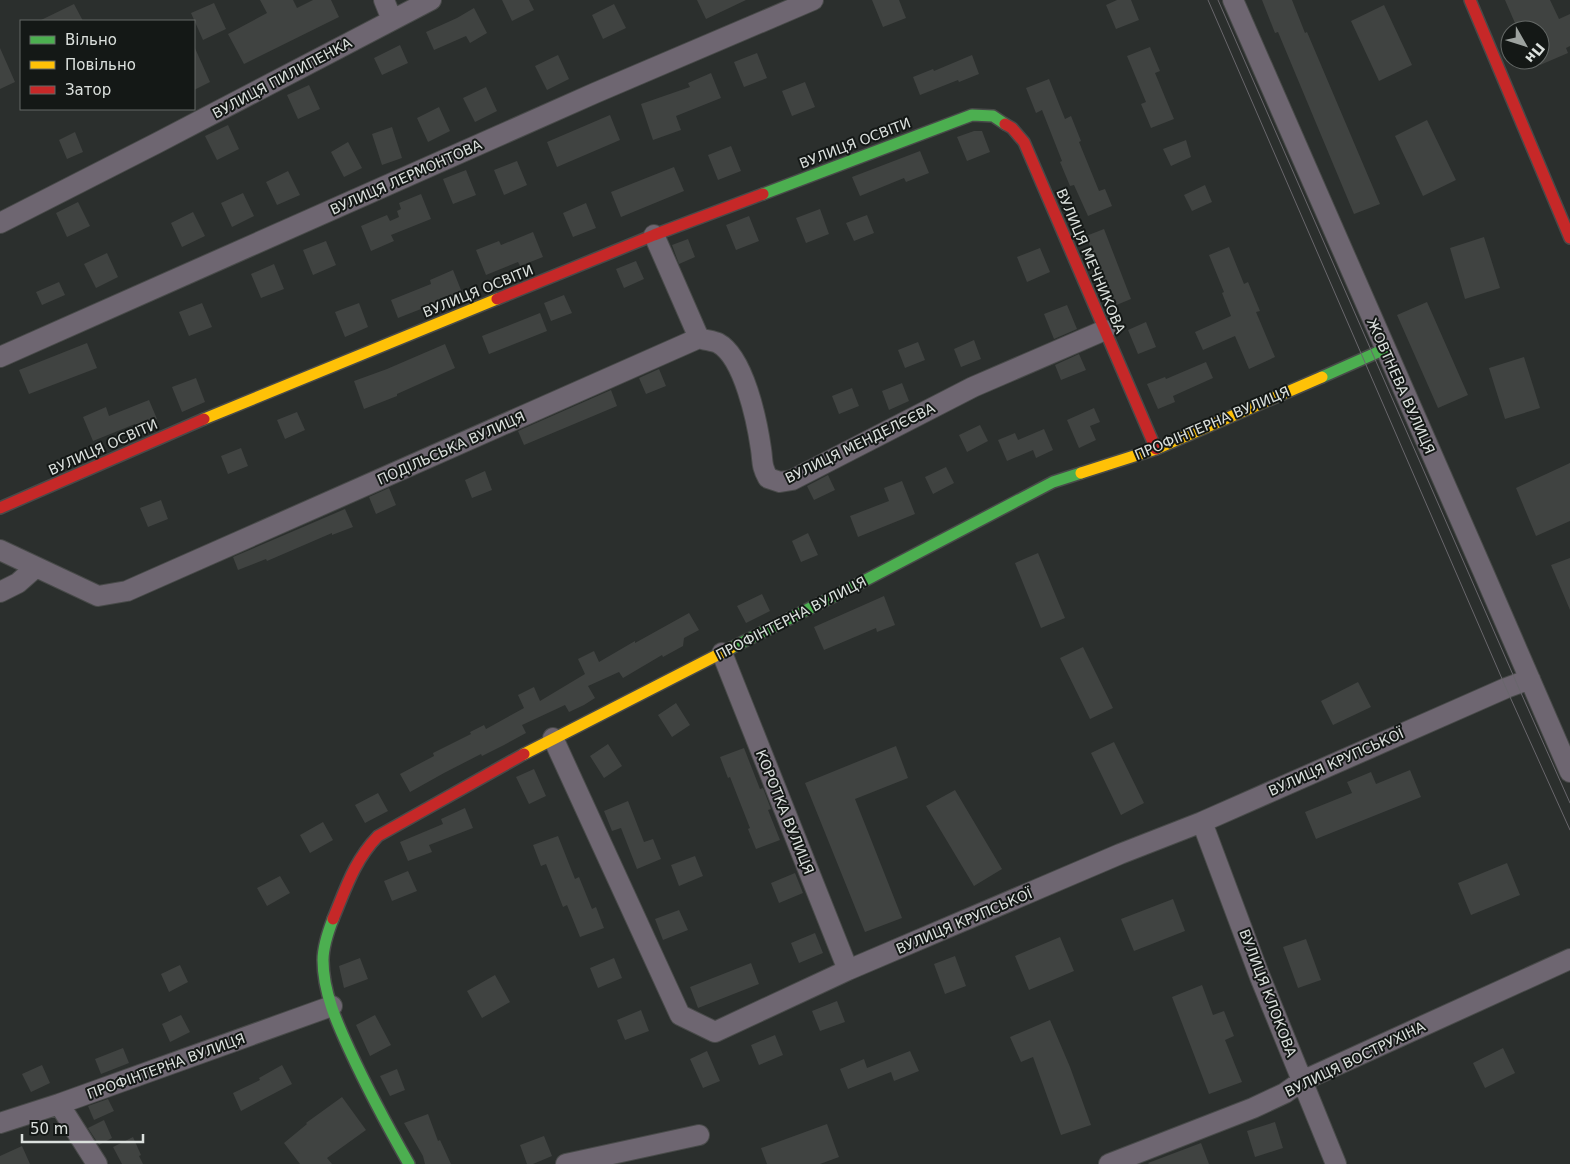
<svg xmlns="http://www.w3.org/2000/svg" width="1570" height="1164" viewBox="0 0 1570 1164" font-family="'DejaVu Sans',sans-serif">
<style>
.building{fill:#404341}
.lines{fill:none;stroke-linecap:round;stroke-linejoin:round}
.street-casing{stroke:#484a49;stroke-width:22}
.fast-casing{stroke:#484a49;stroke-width:14}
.slow-casing{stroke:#484a49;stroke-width:14}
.jam-casing{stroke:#484a49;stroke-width:14}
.street{stroke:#6e6671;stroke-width:20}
.fast{stroke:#4caf50;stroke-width:11}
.slow{stroke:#ffc107;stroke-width:11}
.jam{stroke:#c62828;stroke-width:11}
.tram{stroke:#69676c;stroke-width:1}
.labels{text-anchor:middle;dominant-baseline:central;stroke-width:4;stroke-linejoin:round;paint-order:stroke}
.street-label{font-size:14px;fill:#dbe0dd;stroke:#141816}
</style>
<rect width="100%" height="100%" fill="#2b2f2d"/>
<path class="building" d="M260 0H293L297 8 313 0H331L339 17 244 64 228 34 267 13Z
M502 0H529L534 10 512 21Z
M697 0H746L706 19Z
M872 0H899L906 18 883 27Z
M1117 0H1131L1139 20 1116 29 1106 5Z
M1262 0H1292L1305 33 1307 32 1380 204 1354 214 1278 32 1275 33Z
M1505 0H1550L1559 19 1570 14V46L1566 48 1568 53 1540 65V30H1518Z
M214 3 226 29 203 40 191 13Z
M74 4 83 21H39Z
M614 4 626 28 603 39 592 15Z
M1384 5 1412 65 1379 81 1351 21Z
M474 8 487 33 470 43 466 36 434 50 426 32 457 18Z
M400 45 408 63 382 75 374 58Z
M194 46 210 82 194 90Z
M1150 47 1160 71 1155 73 1174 119 1151 128 1141 104 1146 102 1127 56Z
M0 48 15 82 0 89Z
M757 53 767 78 744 87 734 62Z
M558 55 569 79 547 90 535 66Z
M972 55 979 74 959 82 958 80 920 95 913 77 933 69 934 71Z
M711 73 721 98 676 116 681 130 653 140 641 104 690 87 688 83Z
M1049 79 1065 119 1071 116 1081 141 1079 142 1099 191 1105 189 1112 206 1088 216 1074 185 1070 186 1060 162 1062 161 1042 110 1036 113 1026 88Z
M805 82 815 107 792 116 782 91Z
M309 85 320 109 298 119 287 95Z
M486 87 497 111 475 122 463 98Z
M439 107 450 131 428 142 417 118Z
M610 115 620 140 557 167 547 142Z
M1427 120 1456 180 1423 196 1395 136Z
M228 125 239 149 217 160 205 136Z
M392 127 402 158 382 165 372 134Z
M974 131H982L990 152 967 161 957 137Z
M75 132 83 152 67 159 59 140Z
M1186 140 1191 157 1171 166 1163 149Z
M348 142 362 168 344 177 331 152Z
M731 146 741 171 718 180 708 155Z
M920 151 929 173 906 182 904 178 860 196 852 177Z
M517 161 527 185 504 195 494 170Z
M674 167 684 191 621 217 611 192Z
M466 170 476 195 453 204 443 179Z
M288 171 300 195 277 205 266 182Z
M1205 185 1212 202 1192 211 1184 195Z
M243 193 254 216 232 227 221 203Z
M421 194 431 219 391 235 394 241 371 251 361 226 387 215 390 221 399 217 397 211 401 209 399 203Z
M78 202 90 226 67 237 56 213Z
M586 203 596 228 573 237 563 213Z
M820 209 829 234 806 243 796 218Z
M193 212 205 236 182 247 171 223Z
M867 215 874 233 854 241 846 223Z
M749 216 759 241 736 250 726 225Z
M1104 229 1131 299 1114 306 1086 236Z
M533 232 543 257 520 266 518 262 486 275 476 250 499 241 501 245Z
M1484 237 1500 288 1465 299 1450 248Z
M688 239 695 257 679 264 672 245Z
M326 241 336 265 313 275 303 250Z
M1229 247 1244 284 1248 282 1260 311 1256 312 1275 357 1249 369 1235 336 1203 350 1195 332 1231 316 1222 293 1224 292 1209 255Z
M1040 248 1050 272 1027 282 1017 257Z
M107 253 118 277 96 288 84 264Z
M636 261 644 279 624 288 616 269Z
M274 264 284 289 261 298 251 274Z
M453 270 463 295 440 304 439 302 398 318 391 300 431 284 430 280Z
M59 282 65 295 42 305 36 292Z
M564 295 572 313 551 321 544 303Z
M1427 302 1468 395 1438 408 1397 315Z
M202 303 212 327 189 336 179 312Z
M359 303 368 327 345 337 335 312Z
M1067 305 1077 329 1054 339 1044 314Z
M540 313 547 331 489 354 482 336Z
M1146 322 1156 347 1138 354 1128 330Z
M974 340 981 359 961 367 954 349Z
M918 342 925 360 905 368 898 350Z
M87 343 97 368 29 394 19 370Z
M445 344 455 368 397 394V396L364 409 354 381 387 369Z
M1079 354 1086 370 1061 380 1055 365Z
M1524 357 1540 408 1505 419 1489 368Z
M1206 362 1213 378 1173 396 1175 402 1158 409 1147 384 1165 377 1166 379Z
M659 369 666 386 646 394 639 378Z
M196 378 205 402 182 412 172 387Z
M902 383 909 401 889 410 882 391Z
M852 388 859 406 839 414 832 396Z
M611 390 617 406 524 445 518 431Z
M149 400 157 419 136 427 135 424 93 441 83 417 106 407 109 416Z
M1094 408 1100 422 1090 426 1096 440 1079 448 1067 420Z
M297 412 305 430 285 439 277 420Z
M980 425 988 441 967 452 959 435Z
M1044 429 1053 450 1036 458 1033 450 1007 461 998 440 1015 433 1018 440Z
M241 448 248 466 228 474 221 456Z
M1570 463V521L1536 536 1516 488Z
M946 467 954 483 933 494 925 477Z
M485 471 492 490 472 498 465 480Z
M828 475 835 490 814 500 807 486Z
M902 481 915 514 858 537 850 516 889 501 884 488Z
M389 488 396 505 376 514 369 497Z
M161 500 168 519 148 527 140 508Z
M345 509 353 527 332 535V533L267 561 266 559 238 570 233 557Z
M808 533 818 555 801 562 792 541Z
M1038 553 1065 618 1041 628 1015 563Z
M1570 558V610L1551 565Z
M762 594 770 611 746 623 737 606Z
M884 596 895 625 877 632 876 628 824 650 814 627Z
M689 613 699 630 684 638 683 646 663 657 662 655 623 678 619 672 588 686 595 698 584 705 569 712 565 705 522 725 526 733 504 745 482 756 481 754 444 773 410 792 400 774 434 756 433 753 471 734 470 732 484 725 486 729 524 708 518 695 534 687 540 701 585 674 578 659 594 651 599 662 635 641V643Z
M1083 647 1113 708 1090 719 1060 658Z
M1358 682 1371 707 1333 725 1321 701Z
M676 703 690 725 672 737 658 715Z
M1114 742 1144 803 1121 815 1091 753Z
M608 744 622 766 604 778 590 756Z
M896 746 908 778 855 799 902 918 865 932 805 783Z
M744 748 760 789 763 788 771 809 768 810 780 840 756 849 748 829 750 828 730 777 728 778 720 757Z
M534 769 546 796 529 804 516 777Z
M1410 770 1421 797 1316 839 1305 812 1352 793 1347 782 1371 772 1376 784Z
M955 790 1002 869 974 886 926 806Z
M378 793 388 811 365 823 355 805Z
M628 801 644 842 653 839 661 859 637 869 621 828 612 831 604 811Z
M465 808 473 828 429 845 432 852 408 861 400 842 443 824 441 819Z
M323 822 333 840 310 853 300 835Z
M558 836 575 879 579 877 592 909 596 907 604 928 580 937 567 905 563 907 546 864 541 866 533 845Z
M695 856 703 876 679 886 671 865Z
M1507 863 1520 895 1471 915 1458 883Z
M408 871 417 891 392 901 384 881Z
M795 873 803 893 779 903 771 883Z
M280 876 290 893 267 906 257 888Z
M1173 899 1185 931 1134 951 1121 919Z
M679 910 688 930 663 940 655 919Z
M815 933 823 953 799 963 791 943Z
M1060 937 1074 971 1029 990 1015 956Z
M1306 939 1321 980 1298 988 1283 947Z
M955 956 966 986 945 994 934 964Z
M360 958 368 979 344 988 339 966Z
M614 958 622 978 598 988 590 968Z
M751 963 759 984 698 1008 690 987Z
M180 965 188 982 169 992 161 974Z
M495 975 510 1002 482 1018 467 991Z
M1202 985 1213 1015 1224 1011 1234 1036 1225 1040 1242 1082 1209 1094 1172 997Z
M837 1001 845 1022 820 1031 812 1011Z
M641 1010 649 1031 625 1040 617 1020Z
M181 1015 190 1032 170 1042 162 1024Z
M375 1015 391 1045 370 1056 356 1025Z
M1050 1020 1070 1067 1091 1125 1061 1135 1033 1057 1021 1062 1010 1037Z
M775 1035 783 1055 759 1065 751 1045Z
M123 1048 129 1063 101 1074 95 1059Z
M1503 1048 1515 1073 1485 1088 1473 1063Z
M707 1051 720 1081 703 1088 690 1059Z
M910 1051 919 1071 894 1081 891 1072 848 1089 840 1069 864 1059 867 1068Z
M42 1065 50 1083 31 1092 22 1074Z
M282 1065 292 1084 241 1111 233 1093 260 1080 259 1078Z
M397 1069 405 1090 390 1096 380 1076Z
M342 1097 366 1130 327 1158 332 1164H300L284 1143 307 1124 306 1123Z
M108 1099 114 1111 94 1120 88 1106Z
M428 1114 438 1141 440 1140 451 1164H425L423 1156 404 1123Z
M104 1120 112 1138 99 1145 88 1128Z
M1275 1122 1283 1148 1255 1157 1247 1131Z
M827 1124 839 1157 820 1164H767L761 1148Z
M544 1136 552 1156 533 1164H527L520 1145Z
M133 1137 141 1155 139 1156 143 1164H122L113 1147Z
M1201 1143 1209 1164H1149L1148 1163Z
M22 1146 30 1164H0V1156Z"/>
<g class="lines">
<g class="street-casing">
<path id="street" d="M384 0 392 20
M1233 0C1345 257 1459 514 1570 772
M0 223 157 143 431 0
M699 338C705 340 713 341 718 343 744 357 757 421 761 449 763 462 761 465 768 478L780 482 792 480 973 387 1105 330
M0 357 595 93 813 0
M0 550 98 596 127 591 699 338 654 235
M0 592 18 583 35 568
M722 653 848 970
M553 738 680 1015 715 1032 848 970 1120 854 1202 822 1506 688 1530 679
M1202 822 1260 977 1336 1164
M59 1104 97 1164
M0 1123 59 1104 332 1006
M566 1164 699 1135
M1109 1164 1253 1108 1285 1093 1302 1081 1570 959"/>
</g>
<g class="fast-casing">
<path id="fast" d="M763 194 972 115 993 116 1005 124
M1322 377 1385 349
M731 648 862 582 1053 482 1081 473
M333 919C328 932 323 946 323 960 323 992 337 1023 350 1051 368 1090 388 1127 409 1164"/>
</g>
<g class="slow-casing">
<path id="slow" d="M204 419 497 299
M1081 473 1156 449 1322 377
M524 754 731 648"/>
</g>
<g class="jam-casing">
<path id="jam" d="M1470 0 1570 238
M1005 124 1012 128 1024 142 1156 449
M497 299 654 235 763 194
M0 508 204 419
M333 919C346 888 354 861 378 836L524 754"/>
</g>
<use href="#street" class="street"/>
<use href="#fast" class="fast"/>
<use href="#slow" class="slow"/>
<use href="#jam" class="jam"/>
<path class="tram" d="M1208 0 1506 688 1570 830
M1218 0 1517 684 1570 803"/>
</g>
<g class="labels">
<g class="street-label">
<text transform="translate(282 78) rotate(-28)">ВУЛИЦЯ ПИЛИПЕНКА</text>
<text transform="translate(855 143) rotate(-21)">ВУЛИЦЯ ОСВІТИ</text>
<text transform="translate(406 177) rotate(-24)">ВУЛИЦЯ ЛЕРМОНТОВА</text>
<text transform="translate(1091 261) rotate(67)">ВУЛИЦЯ МЕЧНИКОВА</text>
<text transform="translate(478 291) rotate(-22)">ВУЛИЦЯ ОСВІТИ</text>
<text transform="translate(1401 386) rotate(66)">ЖОВТНЕВА ВУЛИЦЯ</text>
<text transform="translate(1212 423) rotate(-23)">ПРОФІНТЕРНА ВУЛИЦЯ</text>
<text transform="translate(860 443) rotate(-26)">ВУЛИЦЯ МЕНДЕЛЄЄВА</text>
<text transform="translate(103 447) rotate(-24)">ВУЛИЦЯ ОСВІТИ</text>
<text transform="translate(451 448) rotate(-24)">ПОДІЛЬСЬКА ВУЛИЦЯ</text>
<text transform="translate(791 618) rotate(-27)">ПРОФІНТЕРНА ВУЛИЦЯ</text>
<text transform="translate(1336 762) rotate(-24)">ВУЛИЦЯ КРУПСЬКОЇ</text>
<text transform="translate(785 812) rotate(68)">КОРОТКА ВУЛИЦЯ</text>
<text transform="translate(964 921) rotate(-23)">ВУЛИЦЯ КРУПСЬКОЇ</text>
<text transform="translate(1268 993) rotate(69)">ВУЛИЦЯ КЛОКОВА</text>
<text transform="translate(1355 1059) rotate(-26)">ВУЛИЦЯ ВОСТРУХІНА</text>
<text transform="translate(166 1066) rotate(-20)">ПРОФІНТЕРНА ВУЛИЦЯ</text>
</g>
</g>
<rect x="20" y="20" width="175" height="90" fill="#141816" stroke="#646866"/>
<rect x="30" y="36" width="25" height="8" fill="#4caf50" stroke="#646866"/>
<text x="65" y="45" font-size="15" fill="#dbe0dd">Вільно</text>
<rect x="30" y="61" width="25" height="8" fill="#ffc107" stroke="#646866"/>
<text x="65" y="70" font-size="15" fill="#dbe0dd">Повільно</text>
<rect x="30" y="86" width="25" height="8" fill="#c62828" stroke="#646866"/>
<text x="65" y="95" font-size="15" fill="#dbe0dd">Затор</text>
<g transform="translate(1525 45) rotate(129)"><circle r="24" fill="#141816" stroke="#646866"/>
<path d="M0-4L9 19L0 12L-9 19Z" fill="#9da29f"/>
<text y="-8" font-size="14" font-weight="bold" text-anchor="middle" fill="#dbe0dd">Пн</text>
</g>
<path d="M22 1134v8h121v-8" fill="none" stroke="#dbe0dd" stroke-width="2.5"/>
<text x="30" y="1134" font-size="15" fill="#dbe0dd" stroke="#141816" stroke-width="4" paint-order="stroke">50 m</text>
</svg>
